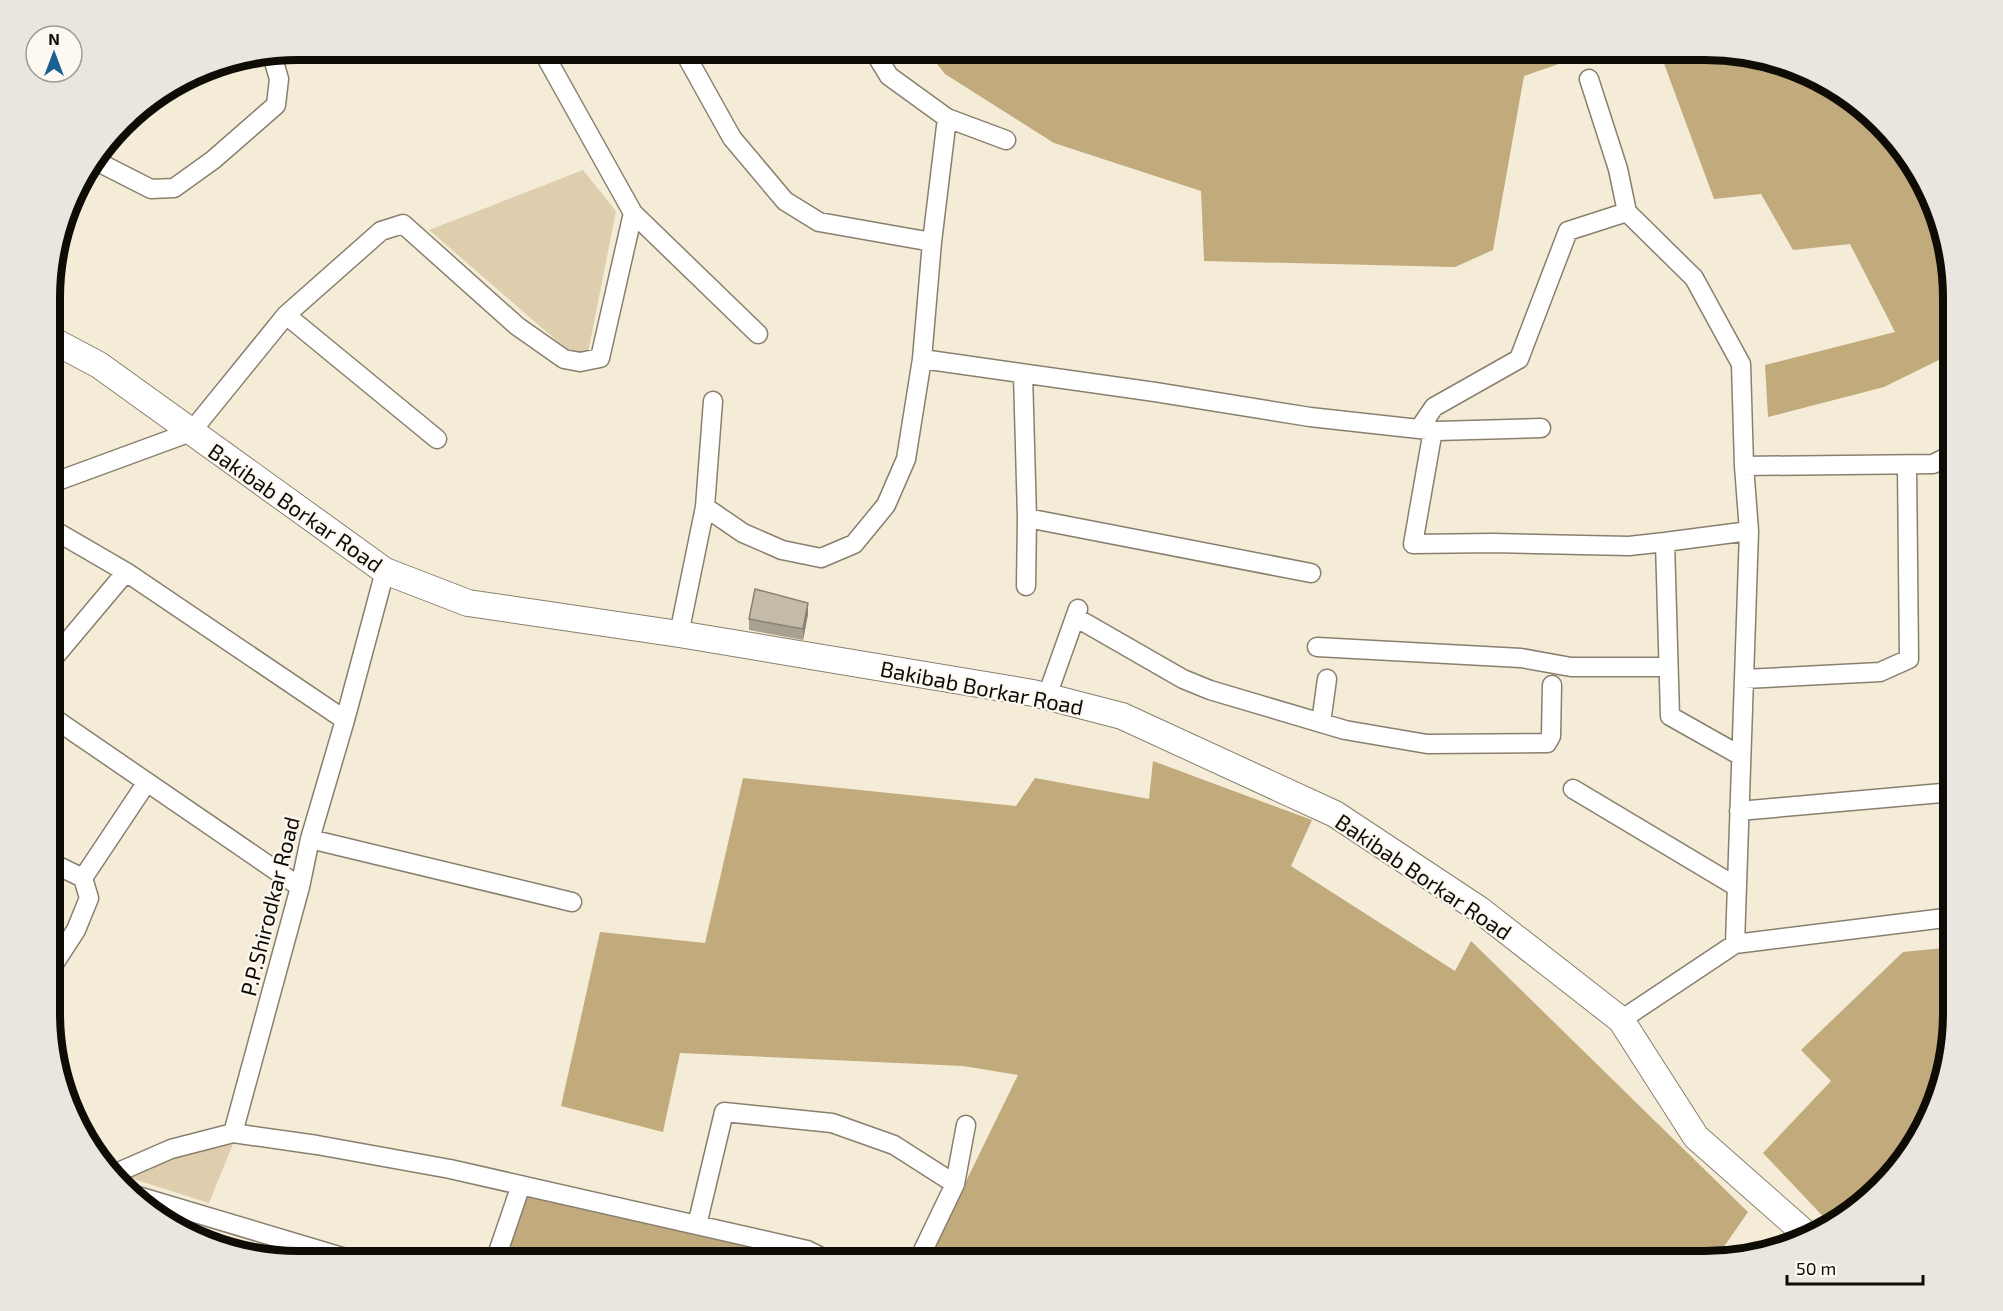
<svg xmlns="http://www.w3.org/2000/svg" width="2003" height="1311" viewBox="0 0 2003 1311" font-family="'Exo 2',sans-serif">
<style>
.green{fill:#dfcead}
.forest{fill:#c1aa7c}
.lines{fill:none;stroke-linecap:round;stroke-linejoin:round}
.street-casing{stroke:#887f6e;stroke-width:21}
.secondary-casing{stroke:#887f6e;stroke-width:28}
.street{stroke:#fff;stroke-width:18}
.secondary{stroke:#fff;stroke-width:26}
.wall{fill:#a8a090}
.shaded-wall{fill:#888275}
.building{fill:#c3baa7;stroke:#888275;stroke-width:1.5}
.labels{text-anchor:middle;dominant-baseline:central;stroke-width:4.5;stroke-linejoin:round;paint-order:stroke}
.street-label{font-size:22px;fill:#0f0c06;stroke:#fdf9f2}
.rim{fill:none;stroke:#0f0c06;stroke-width:8}
</style>
<rect width="100%" height="100%" fill="#f5ecd8"/>
<path class="green" d="M583 170 616 211 588 353H571L429 230Z
M233 1144 209 1203 124 1176 183 1154Z"/>
<path class="forest" d="M926 50H1599L1524 76 1493 250 1455 267 1204 261 1201 191 1054 143 945 74Z
M1659 50H1705L1784 63 1843 92 1920 174 1953 282V353L1884 387 1768 417 1765 365 1895 332 1850 244 1793 250 1761 194 1714 199Z
M1153 761 1312 820 1291 866 1455 971 1471 941 1748 1212 1714 1261H927L1018 1075 963 1066 680 1053 663 1132 561 1106 600 932 705 943 743 778 1016 806 1035 778 1149 799Z
M1953 947V1029L1940 1092 1911 1151 1832 1226 1763 1153 1831 1081 1801 1050 1903 952Z
M525 1196 794 1254 809 1261H503Z"/>
<g class="lines">
<g class="street-casing">
<path id="street" d="M542 50 633 213 758 334
M683 50 732 138 785 201 819 222 932 242
M873 50 889 76 947 118 1006 140
M1589 79 1618 169 1627 212
M96 161 151 189 174 188 213 160 276 105 279 79 272 55
M286 315 437 439
M922 359 932 242 947 118
M1023 374 1027 518 1311 573
M1419 429 1434 407 1519 359 1568 231 1627 212 1694 278 1741 364 1744 466
M1433 430 1413 544 1493 543 1629 546 1665 542
M52 483 191 432 286 315 381 231 403 224 517 326 564 359 580 362 600 358 633 213
M705 507 743 533 782 550 821 558 854 544 886 505 906 459 922 359 1155 392 1310 417 1437 431 1541 428
M52 529 126 572 52 660
M126 572 345 720
M1026 586 1027 518
M1075 617 1183 679 1210 690 1345 730 1427 744 1547 743 1551 736 1552 685
M679 634 705 507 713 401
M1317 647 1521 658 1571 667H1668
M1744 679 1880 672 1909 659 1907 465
M1047 696 1078 609
M52 717 300 887
M1321 723 1327 679
M1741 756 1670 716 1665 542 1749 531
M1573 789 1737 887
M1739 811 1953 792
M310 839 572 902
M52 863 83 878 89 898 76 930 52 967
M83 878 147 782
M1735 944 1749 531 1744 466 1933 464 1953 454
M1621 1020 1735 944 1953 917
M233 1133 317 1145 450 1169 807 1250 829 1261
M116 1173 171 1149 233 1133 300 887 310 839 345 720 385 571
M138 1196 356 1261
M697 1225 724 1112 832 1123 894 1145 955 1184
M495 1261 521 1185
M918 1261 955 1184 966 1125"/>
</g>
<g class="secondary-casing">
<path id="secondary" d="M52 340 99 365 385 571 468 603 679 634 1033 693 1122 716 1335 814 1480 910 1621 1020 1696 1137 1807 1235"/>
</g>
<use href="#street" class="street"/>
<use href="#secondary" class="secondary"/>
</g>
<path class="wall" d="M808 614 803 640 749 630V619Z"/>
<path class="shaded-wall" d="M808 603V614L803 640V629Z"/>
<path class="building" d="M755 589 808 603 803 629 749 619Z"/>
<g class="labels">
<g class="street-label">
<text transform="translate(296 507) rotate(35)">Bakibab Borkar Road</text>
<text transform="translate(982 687) rotate(11)">Bakibab Borkar Road</text>
<text transform="translate(1424 876) rotate(34)">Bakibab Borkar Road</text>
<text transform="translate(269 906) rotate(-76)">P.P.Shirodkar Road</text>
</g>
</g>
<path d="M0 0H2003V1311H0ZM298 60H1705A238 238 0 0 1 1943 298V1013A238 238 0 0 1 1705 1251H298A238 238 0 0 1 60 1013V298A238 238 0 0 1 298 60Z" fill="#eae6df" fill-rule="evenodd"/>
<path class="rim" d="M298 60H1705A238 238 0 0 1 1943 298V1013A238 238 0 0 1 1705 1251H298A238 238 0 0 1 60 1013V298A238 238 0 0 1 298 60Z"/>
<g transform="translate(54 54)"><circle r="28" fill="#fdf9f2" stroke="#9e9a94" stroke-width="1.5"/>
<path d="M0-4.5L10 22L0 15L-10 22Z" fill="#186094"/>
<text y="-9" font-size="16" font-weight="bold" text-anchor="middle" fill="#0f0c06">N</text>
</g>
<path d="M1787 1275v9h136v-9" fill="none" stroke="#0f0c06" stroke-width="3"/>
<text x="1796" y="1275" font-size="18" fill="#0f0c06" stroke="#fdf9f2" stroke-width="4.5" paint-order="stroke">50 m</text>
</svg>
